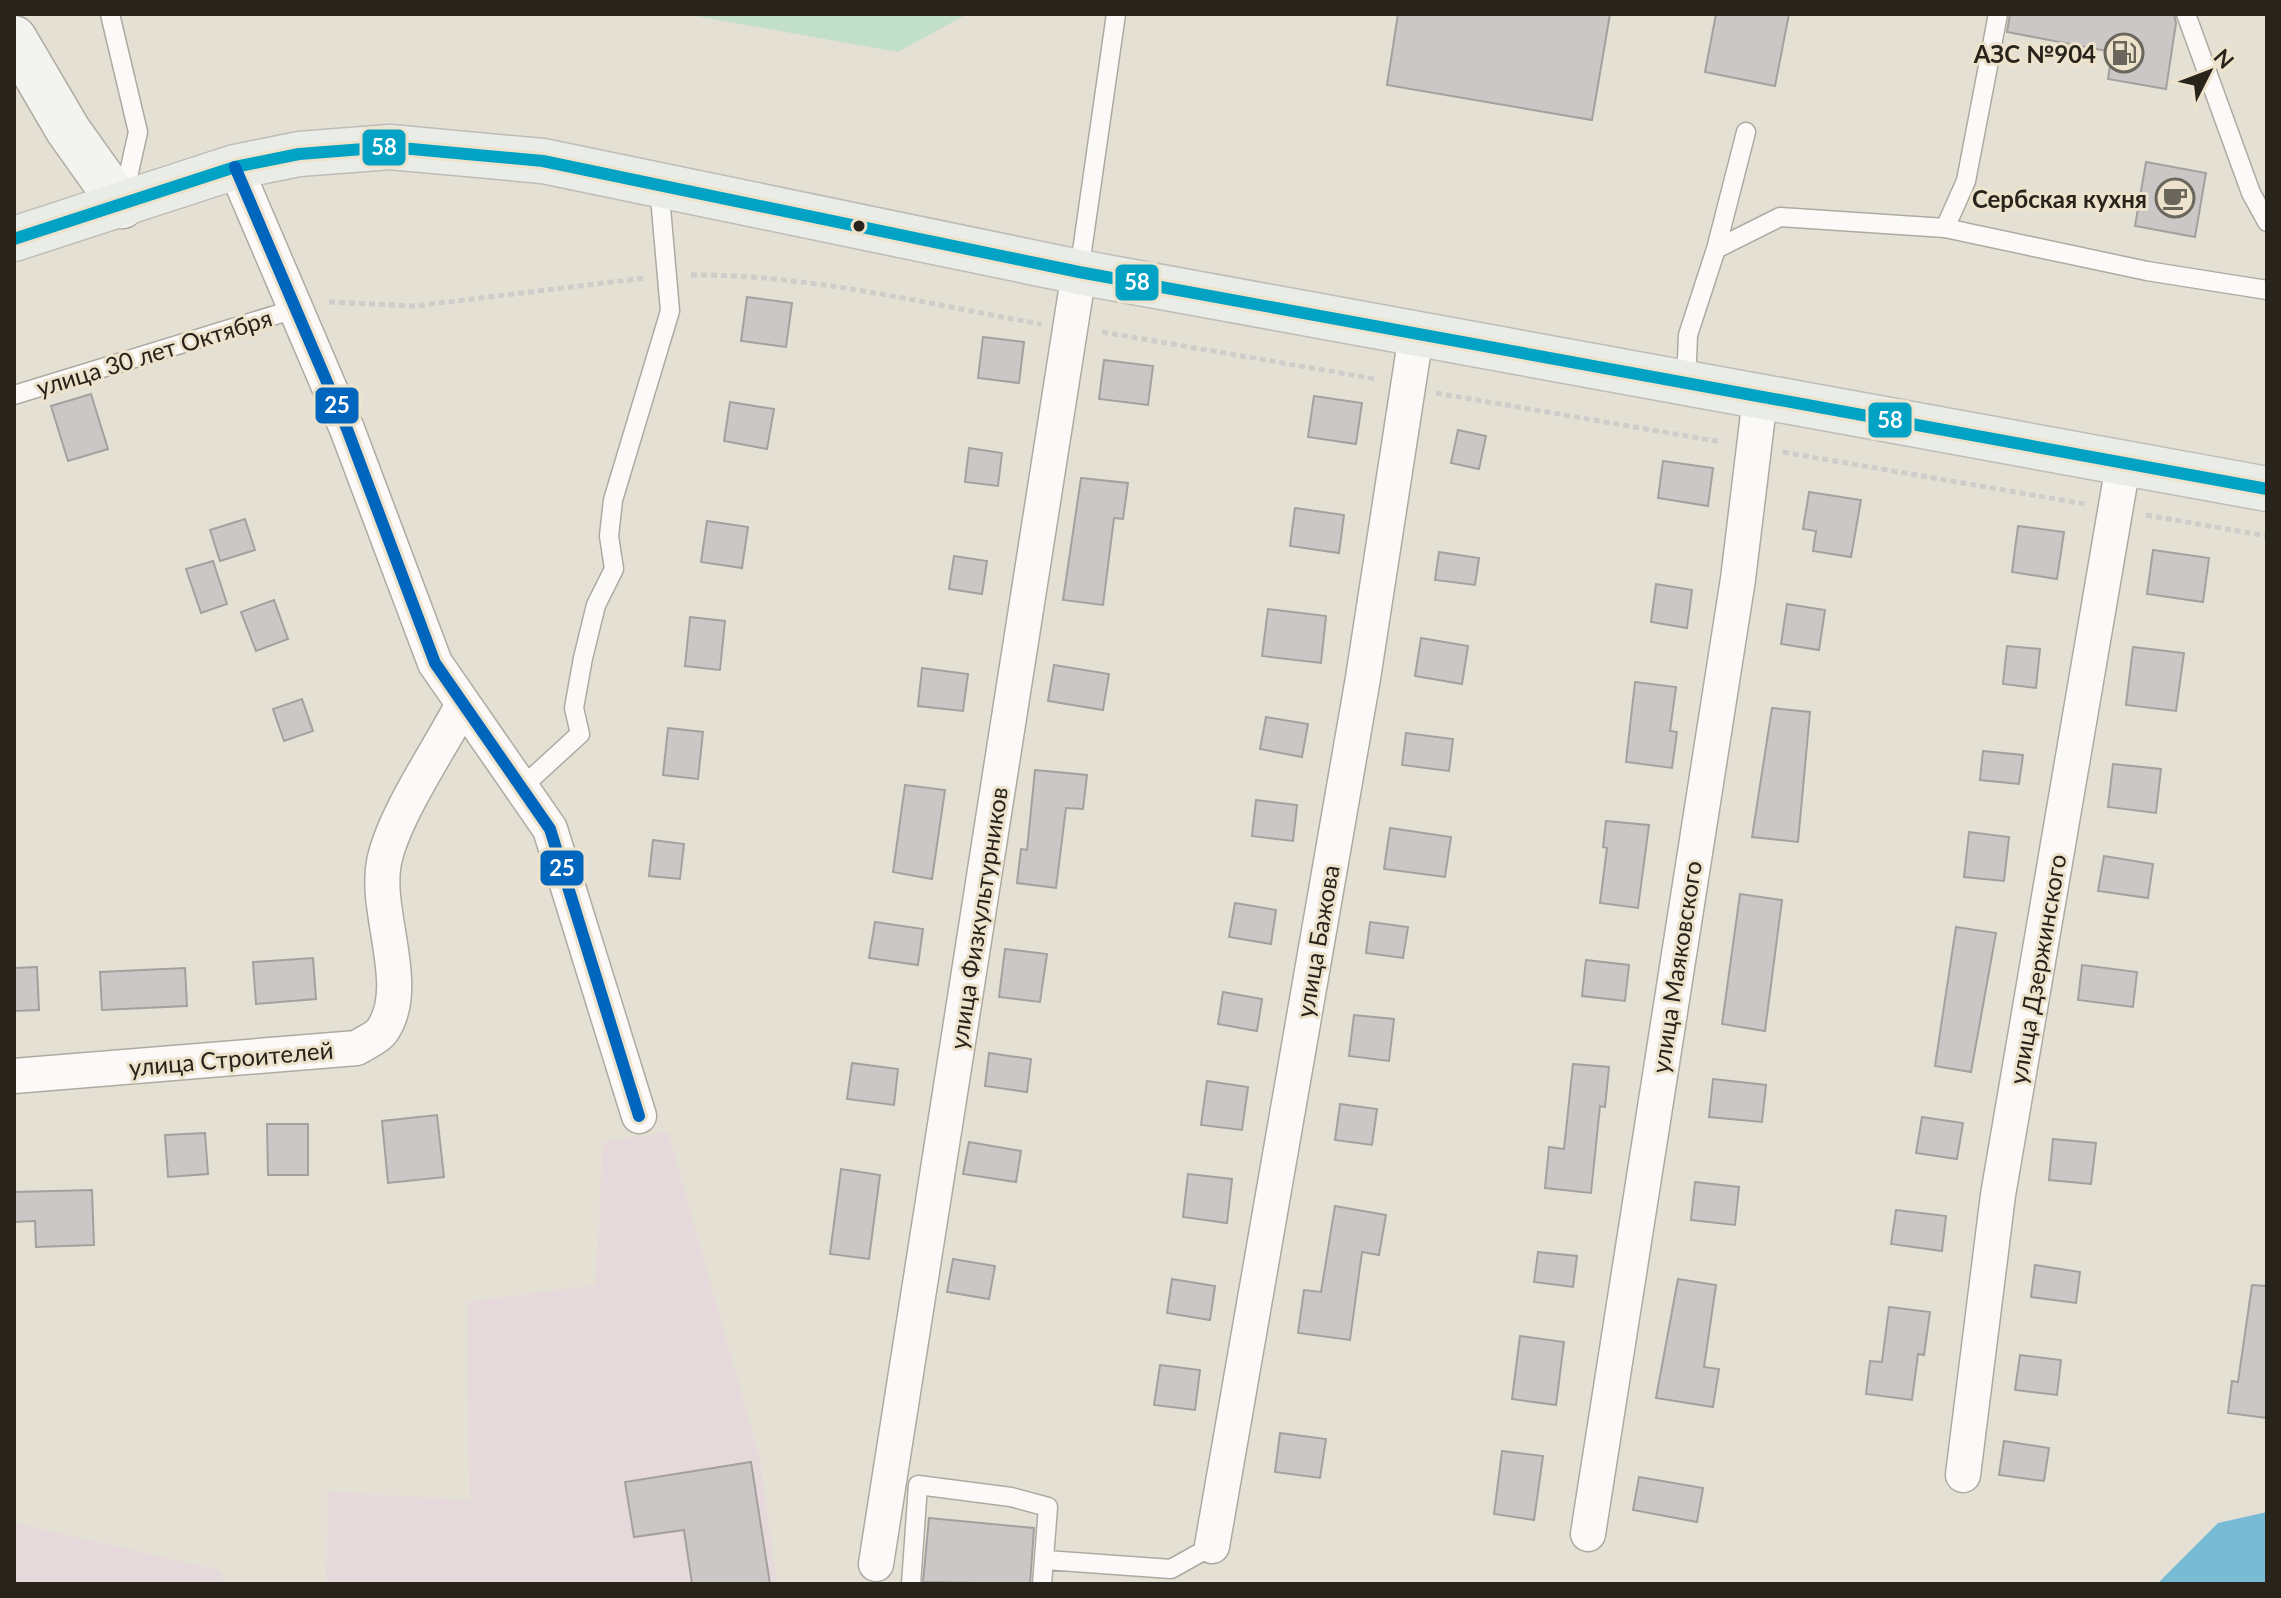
<svg xmlns="http://www.w3.org/2000/svg" width="2281" height="1598" viewBox="0 0 2281 1598" font-family="Lato,sans-serif">
<style>
.industrial{fill:#e6d9dc}
.green{fill:#c1dfca}
.water{fill:#79bad5}
.building{fill:#cbc7c6;stroke:#a4a09f;stroke-width:2}
.lines{fill:none;stroke-linecap:round;stroke-linejoin:round}
.lane-casing{stroke:#aeaaa1;stroke-width:21}
.street-casing{stroke:#aeaaa1;stroke-width:37}
.secondary-casing{stroke:#aeaaa1;stroke-width:47}
.primary-casing{stroke:#bebcb6;stroke-width:47}
.path{stroke:#cecdca;stroke-width:5;stroke-dasharray:6 4;stroke-linecap:butt}
.lane{stroke:#fbfaf9;stroke-width:18}
.street{stroke:#fbfaf9;stroke-width:34}
.secondary{stroke:#f3f4ef;stroke-width:44}
.primary{stroke:#eaece7;stroke-width:44}
.bus-1-casing{stroke:#ede3cc;stroke-width:18}
.bus-2-casing{stroke:#ede3cc;stroke-width:18}
.bus-1{stroke:#02a2c5;stroke-width:12}
.bus-2{stroke:#0065bd;stroke-width:12}
.bus-dot{fill:#28241c;stroke:#ede3cc;stroke-width:3}
.labels{text-anchor:middle;dominant-baseline:central;stroke-width:6;stroke-linejoin:round;paint-order:stroke}
.poi-label{font-size:24px;font-weight:bold;fill:#28241c;stroke:#ede3cc;text-anchor:end}
.street-label{font-size:24px;fill:#28241c;stroke:#ede3cc}
.line-badge{stroke:#ede3cc;stroke-width:3}
.badge-label{font-size:22px;text-anchor:middle;font-weight:bold;fill:#fff}
</style>
<rect width="100%" height="100%" fill="#e5e0d4"/>
<path class="industrial" d="M668 1132 760 1460 777 1584H326L328 1492 470 1500 467 1302 596 1285 603 1142Z
M14 1523 222 1571 223 1584H14Z"/>
<path class="green" d="M685 14H967L898 52Z"/>
<path class="water" d="M2267 1512V1584H2157L2218 1523Z"/>
<path class="building" d="M1398 14H1610L1592 120 1387 85Z
M1716 14H1789L1775 86 1705 72Z
M2010 14H2174L2176 23 2166 89 2108 79 2112 52 2007 32Z
M2146 162 2206 173 2195 237 2135 226Z
M747 297 792 303 786 347 741 341Z
M983 337 1024 342 1019 383 978 378Z
M1104 360 1153 366 1148 405 1099 399Z
M91 394 108 449 68 461 51 406Z
M1314 396 1362 403 1356 444 1308 437Z
M730 402 774 409 767 449 724 441Z
M1458 430 1486 436 1479 469 1451 463Z
M969 448 1002 453 998 486 965 482Z
M1663 461 1713 468 1708 506 1658 498Z
M1081 478 1128 483 1123 519 1114 518 1103 605 1063 600Z
M1809 492 1861 500 1851 557 1813 551 1816 531 1803 529Z
M1295 508 1344 515 1339 553 1290 546Z
M245 519 255 550 220 561 210 530Z
M707 521 748 527 742 568 701 562Z
M2018 526 2064 532 2057 579 2012 572Z
M2153 550 2209 558 2203 602 2147 594Z
M1439 552 1479 558 1475 585 1435 580Z
M954 556 987 561 982 594 949 589Z
M213 561 227 604 201 613 186 569Z
M1656 584 1692 590 1687 628 1651 622Z
M274 600 288 639 256 651 241 612Z
M1787 604 1825 610 1819 650 1781 644Z
M1268 609 1326 616 1321 663 1262 656Z
M690 617 725 621 720 670 685 666Z
M1421 638 1468 646 1462 684 1415 676Z
M2007 646 2040 649 2036 688 2003 684Z
M2133 647 2184 653 2176 711 2126 705Z
M1054 665 1109 674 1103 710 1048 701Z
M922 668 968 674 963 711 918 706Z
M1635 682 1676 687 1670 731 1677 732 1672 768 1626 762Z
M302 699 313 731 284 741 273 709Z
M1772 708 1810 712 1798 842 1752 837Z
M1266 717 1308 724 1302 757 1260 749Z
M668 728 703 732 698 779 663 775Z
M1406 733 1453 739 1449 771 1402 765Z
M1983 751 2023 755 2019 784 1980 780Z
M2113 764 2161 769 2156 813 2108 807Z
M1035 770 1087 775 1083 809 1066 808 1056 888 1017 883 1021 849 1027 850Z
M905 785 945 790 932 879 893 872Z
M1256 800 1297 805 1293 841 1252 836Z
M1606 821 1649 825 1638 908 1600 903 1607 848 1603 847Z
M1390 828 1451 837 1445 877 1384 869Z
M1969 832 2009 837 2004 881 1964 877Z
M653 840 684 844 680 879 649 876Z
M2104 856 2153 864 2148 898 2098 891Z
M1740 894 1782 900 1765 1031 1722 1024Z
M1235 903 1276 910 1271 944 1229 937Z
M875 922 923 929 918 965 869 958Z
M1370 922 1408 927 1403 958 1366 953Z
M1956 927 1996 933 1971 1072 1935 1066Z
M1005 949 1047 954 1040 1002 999 997Z
M313 958 316 999 256 1004 253 962Z
M1586 960 1629 965 1625 1001 1582 996Z
M2082 965 2137 972 2133 1007 2078 1000Z
M37 967 39 1010 14 1011V968Z
M185 968 187 1006 102 1010 100 972Z
M1223 992 1262 999 1257 1031 1218 1024Z
M1354 1015 1394 1019 1389 1061 1349 1056Z
M989 1053 1031 1059 1027 1092 985 1086Z
M852 1063 898 1069 894 1105 847 1099Z
M1573 1064 1609 1067 1605 1107 1600 1106 1591 1193 1545 1188 1549 1147 1564 1149Z
M1713 1079 1766 1085 1762 1122 1709 1117Z
M1207 1081 1248 1087 1242 1130 1201 1125Z
M1340 1104 1377 1109 1372 1145 1335 1140Z
M437 1115 444 1177 388 1183 382 1121Z
M1922 1117 1963 1123 1957 1159 1916 1153Z
M267 1124H308V1175H268Z
M205 1133 208 1174 168 1177 165 1135Z
M2053 1139 2096 1143 2091 1184 2049 1180Z
M969 1142 1021 1151 1016 1182 963 1174Z
M841 1169 880 1175 869 1259 830 1254Z
M1188 1174 1232 1179 1227 1223 1183 1217Z
M1695 1182 1739 1187 1735 1225 1691 1220Z
M92 1190 94 1245 36 1247 35 1221 14 1222V1192Z
M1335 1206 1386 1215 1379 1255 1362 1252 1350 1340 1298 1333 1304 1290 1321 1292Z
M1896 1210 1946 1216 1942 1251 1891 1244Z
M1538 1252 1577 1256 1573 1287 1534 1282Z
M953 1259 995 1266 989 1299 947 1292Z
M2035 1265 2080 1272 2076 1303 2031 1297Z
M1172 1279 1215 1286 1210 1320 1167 1313Z
M1678 1279 1716 1285 1704 1367 1719 1369 1713 1407 1656 1398Z
M2252 1285 2267 1286V1418L2228 1413 2232 1381 2238 1382Z
M1889 1307 1930 1312 1924 1355 1918 1354 1912 1400 1866 1394 1870 1361 1882 1362Z
M1520 1336 1564 1342 1556 1405 1512 1399Z
M2020 1355 2061 1360 2057 1395 2015 1390Z
M1160 1365 1200 1370 1195 1410 1154 1405Z
M1280 1433 1326 1439 1320 1478 1275 1472Z
M2004 1441 2049 1448 2044 1481 1999 1475Z
M1502 1451 1543 1456 1534 1520 1494 1514Z
M751 1462 770 1584H692L684 1530 634 1537 625 1482Z
M1639 1477 1703 1488 1697 1522 1633 1510Z
M929 1518 1034 1528 1030 1584 923 1582Z"/>
<g class="lines">
<g class="lane-casing">
<path id="lane" d="M110 14 138 132 123 199
M2186 14 2251 193 2267 222
M1945 228 1966 181 1998 14
M1716 249 1746 132
M1079 272 1116 14
M1686 384 1688 335 1716 249 1780 217 1945 228 2147 271 2267 290
M14 395 295 309
M521 788 580 734 574 708 583 658 596 605 614 569 609 536 613 500 670 311 659 185
M1046 1560 1171 1569 1212 1546
M911 1584 918 1485 1011 1497 1048 1507 1042 1584"/>
</g>
<g class="street-casing">
<path id="street" d="M235 167 347 429 435 663 550 829 639 1116
M14 1076 357 1048C364 1043 377 1038 382 1031 413 987 374 913 384 862 394 814 440 749 463 704
M1963 1475 1998 1195 2123 465
M1588 1534 1738 579 1760 398
M1212 1546 1363 678 1416 335
M876 1564 1079 272"/>
</g>
<g class="secondary-casing">
<path id="secondary" d="M14 38 68 130 122 206"/>
</g>
<g class="primary-casing">
<path id="primary" d="M14 239 235 167 299 154 390 147 543 161 1079 272 2267 489"/>
</g>
<path class="path" d="M691 275C808 274 926 304 1041 324
M329 302 415 306 645 278
M1102 332 1376 379
M1436 393 1722 442
M1783 452 2085 504
M2146 515 2267 536"/>
<use href="#lane" class="lane"/>
<use href="#street" class="street"/>
<use href="#secondary" class="secondary"/>
<use href="#primary" class="primary"/>
<g class="bus-1-casing">
<path id="bus-1" d="M14 239 235 167 299 154 390 147 543 161 1079 272 2267 489"/>
</g>
<g class="bus-2-casing">
<path id="bus-2" d="M235 167 347 429 435 663 550 829 639 1116"/>
</g>
<use href="#bus-1" class="bus-1"/>
<use href="#bus-2" class="bus-2"/>
</g>
<defs>
<g id="fuel-ring" transform="scale(2)"><circle r="9.5" fill="#ede3cc" stroke="#6a665c" stroke-width="1.5"/><path d="M-5.5-6h7V0h2V4h1.3V-2.5L3-4.5l.8-.8L6-3V5H2.5V1h-1V6h-7ZM-4.2-4.7v3.2H.2V-4.7Z" fill="#6a665c"/></g>
<g id="cafe-ring" transform="scale(2)"><circle r="9.5" fill="#ede3cc" stroke="#6a665c" stroke-width="1.5"/><path d="M-5.5-4.5H6V0H3Q3 3.5 0 3.5H-2.5Q-5.5 3.5-5.5 0ZM3-3.2v2h1.7v-2ZM-6 4.5H4V6H-6Z" fill="#6a665c"/></g>
</defs>
<g fill-rule="evenodd">
<use href="#fuel-ring" x="2124" y="53"/>
<use href="#cafe-ring" x="2175" y="198"/>
</g>
<circle class="bus-dot" cx="859" cy="226" r="7"/>
<g class="labels">
<g class="poi-label">
<text x="2096" y="53">АЗС №904</text>
<text x="2147" y="198">Сербская кухня</text>
</g>
<g class="street-label">
<text transform="translate(154 352) rotate(-17)">улица 30 лет Октября</text>
<text transform="translate(978 918) rotate(-81)">улица Физкультурников</text>
<text transform="translate(1317 941) rotate(-80)">улица Бажова</text>
<text transform="translate(1676 967) rotate(-81)">улица Маяковского</text>
<text transform="translate(2037 969) rotate(-80)">улица Дзержинского</text>
<text transform="translate(231 1058) rotate(-5)">улица Строителей</text>
</g>
</g>
<g class="line-badge">
<rect x="361" y="128" width="46" height="39" rx="8" fill="#02a2c5"/>
<rect x="1114" y="263" width="46" height="39" rx="8" fill="#02a2c5"/>
<rect x="314" y="386" width="46" height="39" rx="8" fill="#0065bd"/>
<rect x="1867" y="401" width="46" height="38" rx="8" fill="#02a2c5"/>
<rect x="539" y="849" width="46" height="38" rx="8" fill="#0065bd"/>
</g>
<g class="badge-label">
<text x="384" y="155">58</text>
<text x="1137" y="290">58</text>
<text x="337" y="413">25</text>
<text x="1890" y="428">58</text>
<text x="562" y="876">25</text>
</g>
<rect width="2281" height="1598" fill="none" stroke="#28241c" stroke-width="32"/>
<g transform="translate(2209 72) rotate(48)" stroke="#ede3cc" stroke-width="6" paint-order="stroke">
<path d="M0-6L14 30L0 20L-14 30Z" fill="#28241c"/>
<text y="-12" font-size="22" font-weight="bold" text-anchor="middle" fill="#28241c">N</text>
</g>
</svg>
